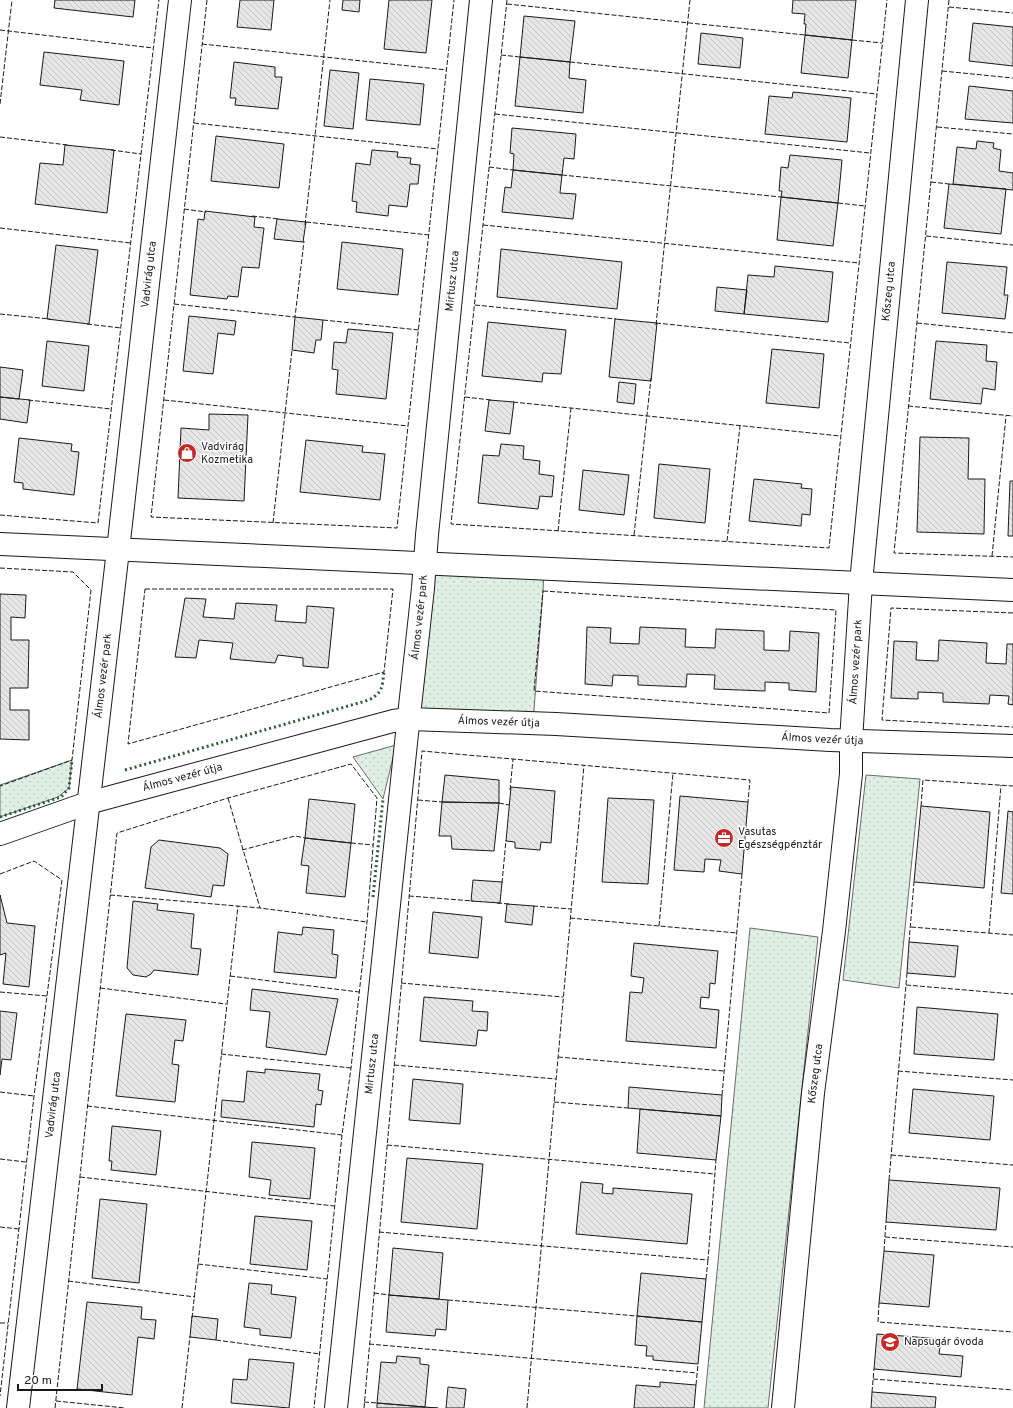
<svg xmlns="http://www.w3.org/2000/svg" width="1013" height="1408" viewBox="0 0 1013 1408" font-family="Overpass,sans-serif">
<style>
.grass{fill:url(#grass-dots);stroke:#6a6a6a}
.building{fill:url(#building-back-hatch);stroke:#1a1a1a}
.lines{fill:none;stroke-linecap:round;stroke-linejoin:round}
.minor-casing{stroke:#1a1a1a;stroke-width:24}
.minor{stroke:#fff;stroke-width:22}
.hedge{stroke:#2b5a34;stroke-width:3;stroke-dasharray:2 3;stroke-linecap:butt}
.fence{stroke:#1a1a1a;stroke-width:1;stroke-dasharray:5 2;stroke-linecap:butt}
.labels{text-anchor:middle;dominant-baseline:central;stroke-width:3;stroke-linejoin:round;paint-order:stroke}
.street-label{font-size:11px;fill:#1a1a1a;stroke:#fff}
.poi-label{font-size:11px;fill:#1a1a1a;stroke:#fff;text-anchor:start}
</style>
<defs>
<pattern id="grass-dots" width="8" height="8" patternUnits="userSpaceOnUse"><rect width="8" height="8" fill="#e0efe3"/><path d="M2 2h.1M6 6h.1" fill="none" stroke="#c0ccc2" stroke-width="1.8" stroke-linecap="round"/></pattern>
<pattern id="building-back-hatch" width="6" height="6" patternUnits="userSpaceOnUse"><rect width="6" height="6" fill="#e6e6e6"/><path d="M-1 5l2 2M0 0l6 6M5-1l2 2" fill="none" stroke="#c5c5c5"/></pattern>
</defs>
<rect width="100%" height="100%" fill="#fff"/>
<path class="grass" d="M424 563 544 569 543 591 533 723 409 719Z
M396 745 383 799 353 757Z
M72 760 69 788 58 797 0 817V785Z
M866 775 920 779 899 988 843 980Z
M750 928 818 937 768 1408H704Z"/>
<path class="building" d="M55 0H135L133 17 54 8Z
M240 0H274L271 30 237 27Z
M343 0H360L359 12 342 10Z
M389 0H432L426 53 384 49Z
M793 0H856L852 40 805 35 806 24H804L805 14 792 13Z
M524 16 575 21 570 62 520 57Z
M973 23 1013 27V66L969 61Z
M701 33 743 38 740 68 698 64Z
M805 35 852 40 848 78 801 73Z
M44 52 124 61 119 105 80 100 82 90 40 85Z
M520 57 570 62 569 78 586 80 583 113 515 106Z
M234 62 275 67V77H282L278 109 235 105 236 98H230Z
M330 70 359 73 353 129 324 126Z
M370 79 424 84 420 125 366 120Z
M969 86 1013 91V123L965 119Z
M793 92 851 98 847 142 765 134 769 96 792 98Z
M512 128 576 134 574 159 564 158 562 175 513 170 514 154 510 153Z
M216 136 284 144 279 188 211 181Z
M977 141 994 143 993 148 1001 150 999 171 1013 173V190L953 184 957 147 976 149Z
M65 145 114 150 107 213 35 204 40 163 63 165Z
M372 150 398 152 397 157 411 158 410 164 420 165 418 184H410L407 207 389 205 388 216 356 212 357 202 352 201 356 163 370 165Z
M790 155 842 160 838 203 781 197 782 191H779L781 167 788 168Z
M513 170 562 175 560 193 576 194 573 219 502 212 505 187 511 188Z
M949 184 1006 189 1001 234 944 228Z
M781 197 838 203 833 246 777 240Z
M205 211 255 217 254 227 264 228 259 268 242 267 238 297 228 296 227 299 190 295 198 219 204 220Z
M277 219 306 222 303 242 274 239Z
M342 242 403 249 398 295 337 289Z
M56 245 98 250 89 324 47 319Z
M501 249 622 262 617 309 497 297Z
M947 262 1007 267 1004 295H1008L1005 319 942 313Z
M775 266 833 272 828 322 744 314 748 275 774 277Z
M717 287 747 290 744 314 715 311Z
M189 316 236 321 234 335 218 333 213 374 183 371Z
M295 317 323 320 321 340H316L314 353 292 350Z
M615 319 657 323 651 381 609 377Z
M488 322 566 330 561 374 543 373 542 382 482 376Z
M348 329 393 333 386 399 336 394 338 370 332 369 334 342 346 343Z
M47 341 89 346 84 391 42 386Z
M936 341 987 345 986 361 997 362 995 390 983 388 981 404 930 399Z
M772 349 824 354 819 408 766 403Z
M0 367 23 370 19 399 0 397Z
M619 382 636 384 634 404 617 402Z
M0 397 30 400 27 423 0 419Z
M489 400 514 402 510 434 485 431Z
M209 414 248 415 244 501 178 498 181 428 209 430Z
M920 437 969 438 968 479H985L984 534 917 532Z
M19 438 72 444 71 451 79 452 74 495 23 489V483L14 482Z
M306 440 363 446 362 452 385 454 380 500 300 492Z
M501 444 524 446 523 459 540 461 539 474 554 476 552 497 540 496 538 509 478 503 483 455 499 456Z
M659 464 710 469 705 523 654 518Z
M583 470 629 475 624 515 579 510Z
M754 479 802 484 801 488 812 489 810 515 802 514 801 526 749 521Z
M1010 481H1013V536H1008Z
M0 594 26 595 25 618 11 617V640H29L28 688H10V710H29V740L0 739Z
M185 598 206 599 203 617 234 619 236 603 277 605 275 621 306 623 307 606 334 608 328 668 303 666V658L278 655 275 663 230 659 233 643 199 640 196 658 175 657Z
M587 627 611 628 610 643 639 644 640 627 686 629 685 647 715 648 716 629 764 631V650L789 651 790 631 819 633 816 692 789 690V683L765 682V691L714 689 715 675 687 674 686 687 638 685V676L613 675 612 686 585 684Z
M939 640 987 643 986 663 1006 664 1007 644H1013V705L1008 704 1009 696 990 695 989 704 943 702V693L918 692V699L891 698 894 641 917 642 916 660 938 661Z
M445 775 499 780V803L442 802Z
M511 787 555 791 551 843 541 842 540 850 515 848V842L506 841Z
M680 796 748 802 742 874 719 871 721 860 705 859 704 872 674 870Z
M608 798 654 800 648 884 602 882Z
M309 799 355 804 351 843 305 838Z
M442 802 499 803 494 851 452 849 451 836H439Z
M921 806 990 812 984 888 914 882Z
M1008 811 1013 812V894L1001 893Z
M305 838 351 843 345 897 306 893 309 866 301 865Z
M159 840 220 848 228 854 224 886 213 885 211 897 145 888 151 847Z
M473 880 502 882 500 903 471 901Z
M0 895 7 923 35 926 29 987 3 984 6 953 0 955Z
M133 901 158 904 157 910 194 914 191 948 201 949 198 975 154 970 151 974 146 977 133 975 127 968Z
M507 904 534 906 532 925 505 922Z
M433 912 482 917 478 958 429 953Z
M303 927 334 930 332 954 338 955 336 978 274 972 278 932 302 935Z
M909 942 958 946 955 977 907 973Z
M634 943 718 951 715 984 710 983 709 998 701 997 700 1008 719 1010 716 1048 626 1041 630 992 642 993 644 978 631 976Z
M252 989 338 999 326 1055 266 1047 270 1012 250 1010Z
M424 997 473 1001 472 1011 488 1012 487 1031 478 1030 476 1046 420 1041Z
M917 1007 998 1014 994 1060 914 1054Z
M0 1011 17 1013 11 1060 2 1059 0 1075Z
M126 1014 186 1020 183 1041 175 1040 172 1064 179 1065 175 1102 116 1096Z
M265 1069 320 1074 318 1090 323 1091 321 1105 316 1104 314 1127 221 1117 222 1100 244 1102 247 1071 265 1073Z
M413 1079 463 1084 460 1124 409 1120Z
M629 1087 722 1095 721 1116 628 1108Z
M913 1089 994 1096 990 1140 909 1133Z
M640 1109 721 1116 716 1160 637 1153Z
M112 1126 161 1131 156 1175 111 1170 112 1161H109Z
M252 1142 315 1148 310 1199 269 1195 271 1180 249 1177Z
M407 1158 483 1164 477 1229 401 1222Z
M889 1180 1000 1188 996 1230 886 1222Z
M581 1182 603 1184 602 1193 613 1194V1188L692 1194 687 1244 576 1234Z
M100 1199 147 1204 139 1283 92 1278Z
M255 1216 312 1221 307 1270 250 1264Z
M393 1248 443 1253 439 1299 389 1295Z
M884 1251 934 1255 929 1307 879 1303Z
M641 1273 706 1279 702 1322 637 1316Z
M249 1283 272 1285 271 1294 296 1297 291 1338 260 1335V1329L244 1327Z
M389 1295 448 1300 446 1330 436 1329 435 1336 386 1332Z
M87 1302 142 1307 141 1319 156 1320 154 1339 138 1337 132 1395 77 1389Z
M192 1316 218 1319 216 1340 190 1337Z
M637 1316 702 1322 698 1364 653 1360V1356H646L647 1346 635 1345Z
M877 1334 941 1339 939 1354 963 1356 961 1377 874 1369Z
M397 1356 420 1358V1364L429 1365 425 1407 377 1403 381 1362 396 1363Z
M249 1359 294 1363 289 1408 231 1403 233 1379 247 1380Z
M660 1382 696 1385 694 1408H634L636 1385 660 1387Z
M448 1387 466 1389 464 1408H446Z
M872 1392 936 1397 935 1408H871Z
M377 1403 425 1407 438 1408H377Z"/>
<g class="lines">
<g class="minor-casing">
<g id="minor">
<path d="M0 544 1013 590"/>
<path id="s1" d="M0 834 88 803 393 721 409 719 556 724 830 740 1013 746"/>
<path id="s2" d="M18 1408 118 550 180 0"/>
<path id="s3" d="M336 1408 406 743 423 588 427 535 481 0"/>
<path id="s4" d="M783 1408 813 1093 834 931 851 774V741L861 583 917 0"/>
</g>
</g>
<use href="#minor" class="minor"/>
<path class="hedge" d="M125 770 369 700C383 692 382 687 384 672
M0 817 61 797 69 788 72 760
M373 897 383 799"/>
<path class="fence" d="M207 0 151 517 397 528 454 0
M507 0 451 524 829 548 887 0
M949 0 894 553 1013 557
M507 4 805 35
M949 7 1013 13
M0 30 153 48
M852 40 882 43
M202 44 447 70
M501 55 520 57
M570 62 877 94
M942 71 1013 78
M0 104 12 0
M495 114 870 153
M194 123 438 149
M937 127 1013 134
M0 137 68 145
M111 150 141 154
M489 167 513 170
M562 175 781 197
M931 182 949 184
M838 203 865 206
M184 209 206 212
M252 216 280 219
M306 222 429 235
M305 225 330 0
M483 225 859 263
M0 228 131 243
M926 236 1013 245
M174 304 295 317 304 241
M475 305 616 319
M0 314 50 319
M323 320 419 330
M656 323 850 343
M917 323 1013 333
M87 324 121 328
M656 325 690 0
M465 397 491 400
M28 400 111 409
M164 400 408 426
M513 402 840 436
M908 406 1013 416
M0 515 98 523 159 0
M273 523 292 350
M558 531 571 408
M634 535 651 378
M727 541 740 426
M992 556 1006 416
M0 568 73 572 91 590 72 760 0 786
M145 589H393L384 672 128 744Z
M543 591 836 610 829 713 534 691Z
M1013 613 891 608 882 720 1013 727
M510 790 513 759
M228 798 260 908
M418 800 442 802
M499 803 509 805
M921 806 923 780 1013 786
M351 843 373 845
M242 850 295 836 305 838
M0 874 34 861 62 880 34 1096 0 1396
M502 883 506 840
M110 895 260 908 367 922
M409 896 473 901
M497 903 509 904
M533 906 571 909
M570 918 737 933
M659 926 673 773
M911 927 1013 935
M989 933 1001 785
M909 942 914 882
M230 976 359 992
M401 983 563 997
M906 985 1013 994
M100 988 226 1004
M0 992 47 996
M221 1054 351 1068
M558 1057 724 1071
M394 1065 556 1079
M898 1071 1013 1080
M0 1092 34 1096
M722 1095 742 874
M554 1102 628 1108
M87 1106 342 1135
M387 1145 715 1174
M891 1155 1013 1165
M0 1159 26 1162
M80 1177 334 1206
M889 1180 907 973
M0 1227 19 1229
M379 1232 708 1260 716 1160
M885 1237 1013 1247
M884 1251 886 1222
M198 1264 327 1279
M706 1279 708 1260
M68 1281 195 1297
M374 1293 389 1295
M448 1300 637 1316
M879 1303 878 1322 1013 1332
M192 1318 238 906
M0 1323H8
M216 1340 320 1354
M369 1344 697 1373
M873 1379 1013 1390
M696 1385 698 1364
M872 1392 874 1369
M56 1401 125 1408
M364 1402 377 1403
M55 1408 117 833 228 798 351 764 377 798 367 922 351 1068 342 1135 314 1408
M182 1408 190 1336
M364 1408 422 751 750 780 748 802
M527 1408 584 765"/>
</g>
<defs>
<g id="shop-disc" transform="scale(1)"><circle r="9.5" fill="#c62828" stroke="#fff"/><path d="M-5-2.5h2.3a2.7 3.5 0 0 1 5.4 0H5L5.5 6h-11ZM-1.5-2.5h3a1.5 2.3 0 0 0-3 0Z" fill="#fff"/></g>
<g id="office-disc" transform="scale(1)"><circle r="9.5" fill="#c62828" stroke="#fff"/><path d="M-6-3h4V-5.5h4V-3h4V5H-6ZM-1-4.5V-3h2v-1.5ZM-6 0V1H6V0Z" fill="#fff"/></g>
<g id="school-disc" transform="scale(1)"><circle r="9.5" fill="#c62828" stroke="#fff"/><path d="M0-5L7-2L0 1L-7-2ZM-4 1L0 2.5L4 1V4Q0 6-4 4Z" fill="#fff"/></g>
</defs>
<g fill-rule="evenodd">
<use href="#shop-disc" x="187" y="453"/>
<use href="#office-disc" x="724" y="838"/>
<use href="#school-disc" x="890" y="1342"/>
</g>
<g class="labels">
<g class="street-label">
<text stroke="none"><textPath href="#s2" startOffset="1141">Vadvirág utca</textPath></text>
<text stroke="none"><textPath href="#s3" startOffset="1133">Mirtusz utca</textPath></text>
<text stroke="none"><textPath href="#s4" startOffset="1122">Kőszeg utca</textPath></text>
<text stroke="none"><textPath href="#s3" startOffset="795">Álmos vezér park</textPath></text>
<text stroke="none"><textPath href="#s4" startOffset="750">Álmos vezér park</textPath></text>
<text stroke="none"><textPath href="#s2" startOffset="737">Álmos vezér park</textPath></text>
<text stroke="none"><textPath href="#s1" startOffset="515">Álmos vezér útja</textPath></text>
<text stroke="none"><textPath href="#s1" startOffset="839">Álmos vezér útja</textPath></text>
<text stroke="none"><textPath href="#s1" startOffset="191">Álmos vezér útja</textPath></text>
<text stroke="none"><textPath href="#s3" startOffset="346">Mirtusz utca</textPath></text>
<text stroke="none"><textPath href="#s4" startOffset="336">Kőszeg utca</textPath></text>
<text stroke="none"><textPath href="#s2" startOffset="305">Vadvirág utca</textPath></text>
</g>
<g class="poi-label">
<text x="201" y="447">Vadvirág<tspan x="201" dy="13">Kozmetika</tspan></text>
<text x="738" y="832">Vasutas<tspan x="738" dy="13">Egészségpénztár</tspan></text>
<text x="904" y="1342">Napsugár óvoda</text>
</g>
</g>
<path d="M18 1384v6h84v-6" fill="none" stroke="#1a1a1a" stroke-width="2"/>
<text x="24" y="1384" font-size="12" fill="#1a1a1a" stroke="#ffffff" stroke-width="3" paint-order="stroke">20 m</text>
</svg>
